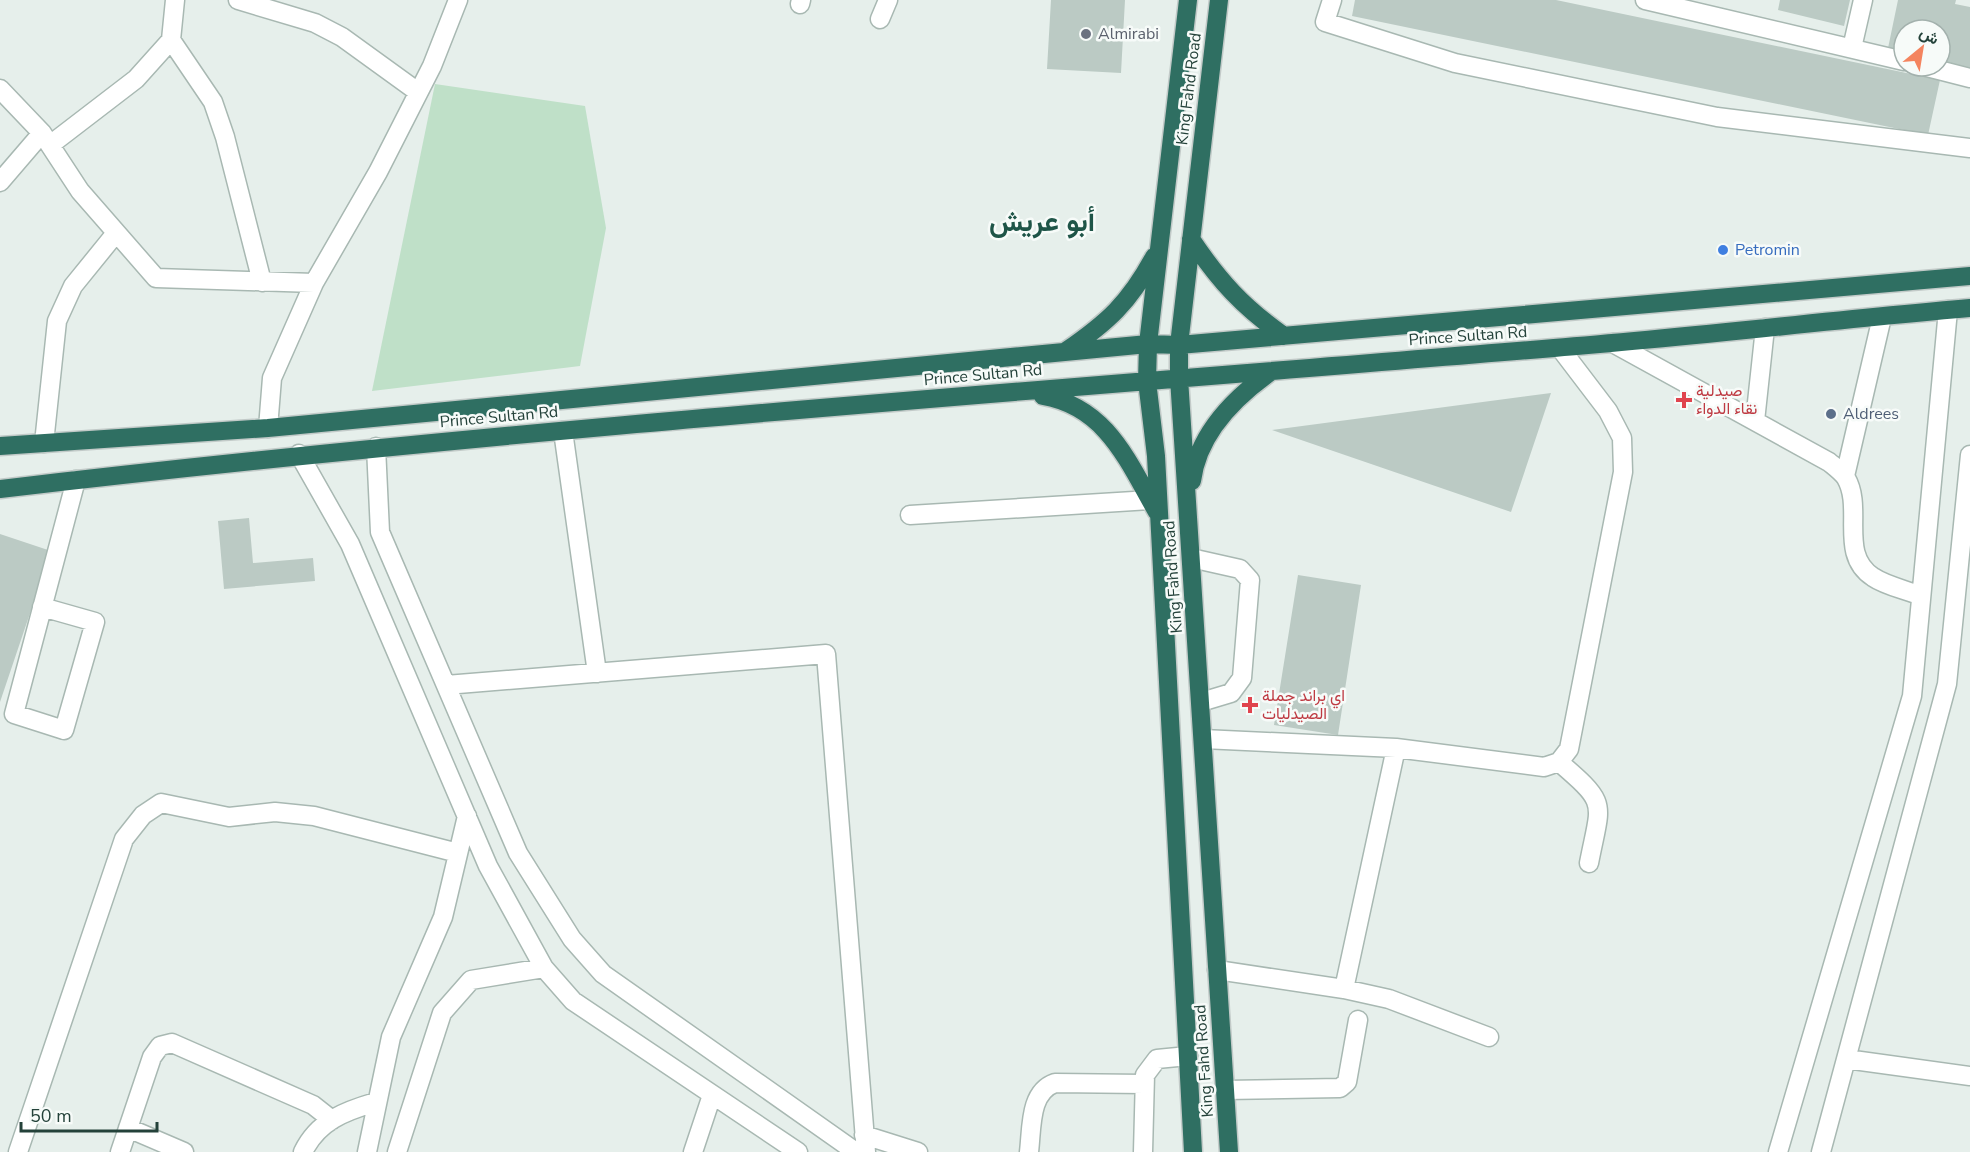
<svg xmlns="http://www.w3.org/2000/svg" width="1970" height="1152" viewBox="0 0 1970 1152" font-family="'Nunito Sans',Vazirmatn,sans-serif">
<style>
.green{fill:#bfe0c8}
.building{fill:#bbcac4}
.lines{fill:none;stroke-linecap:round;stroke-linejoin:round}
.minor-casing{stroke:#a8b8b2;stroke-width:21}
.highway-casing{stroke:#c2cac8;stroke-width:21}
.minor{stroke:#fff;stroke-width:18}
.highway{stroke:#2f6f62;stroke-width:18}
.worship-dot{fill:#6b7280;stroke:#f7fbf9;stroke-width:2}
.shop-dot{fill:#3f7fe0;stroke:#f7fbf9;stroke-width:2}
.health-dot{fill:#e0444e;stroke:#f7fbf9;stroke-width:2}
.service-dot{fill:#5c6f8a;stroke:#f7fbf9;stroke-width:2}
.labels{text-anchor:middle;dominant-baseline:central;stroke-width:5;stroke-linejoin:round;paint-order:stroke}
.worship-label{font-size:16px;fill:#5b616d;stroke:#f7fbf9;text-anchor:start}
.street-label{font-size:16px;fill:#24423a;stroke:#f7fbf9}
.shop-label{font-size:16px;fill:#366cbe;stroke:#f7fbf9;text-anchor:start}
.health-label{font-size:16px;fill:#be3a42;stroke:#f7fbf9;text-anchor:start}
.service-label{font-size:16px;fill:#4e5e75;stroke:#f7fbf9;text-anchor:start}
.town-label{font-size:28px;font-weight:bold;fill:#1f5548;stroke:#f7fbf9}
</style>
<rect width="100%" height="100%" fill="#e6efeb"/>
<path class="green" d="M435 84 585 106 606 228 580 366 372 391Z"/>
<path class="building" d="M1051 0H1125L1121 73 1047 69Z
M1355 0H1556L1940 80 1928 135 1352 16Z
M1780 0H1850L1844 26 1778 10Z
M1898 0H1956L1955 4 1970 7V71L1940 64V30H1904V57L1887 53Z
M1551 393 1511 512 1272 430Z
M249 518 253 563 313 558 315 581 224 589 218 521Z
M0 534 51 551 0 702Z
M1298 575 1361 585 1338 735 1274 725Z"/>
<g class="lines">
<g class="minor-casing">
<path id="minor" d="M238 0 315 23 342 37 418 92
M1332 0 1325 22 1455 63 1717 117 1970 148
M1645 0 1904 61
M800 4 801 0
M880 19 888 0
M171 40 213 102 225 137 262 282
M1852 48 1863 0
M1923 66 1970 78
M0 89 42 133 80 191 156 278 314 283
M50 145 136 79 171 40 175 0
M0 182 42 133
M1613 343 1829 462C1835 467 1842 472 1846 478 1864 509 1838 554 1873 577 1886 586 1907 590 1921 596
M1755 421 1765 328
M268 428 272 378 314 283 378 172 432 66 458 0
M563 431 597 673
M44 443 57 321 73 286 116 233
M376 447 380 532 518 853 572 939 603 974 856 1152
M299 454 350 544 488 866 544 968 573 1001 798 1152
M1845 476 1882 317
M910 515 1150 500
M1191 558 1240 569 1250 580 1242 678 1231 693 1201 702
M42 607 95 622 64 730 14 714 76 480
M446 685 826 654 866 1152
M1203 739 1396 748 1544 767 1559 762 1569 749 1623 472 1622 438 1608 411 1560 348
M1559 762C1609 805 1601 801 1589 863
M1217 970 1344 989 1389 999 1489 1037
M1344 989 1396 748
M1846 1059 1970 1076
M1225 1090 1340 1088 1347 1082 1358 1020
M128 1128 184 1152
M864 1135 918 1152
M18 1152 124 839 143 815 161 803 229 817 275 812 314 816 458 853
M120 1152 152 1057 160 1046 172 1043 313 1105 332 1120
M303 1152C318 1121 345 1111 376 1102
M367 1152 391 1037 443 917 467 816
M397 1152 442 1013 471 980 544 968
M693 1152 712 1095
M1029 1152C1032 1128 1029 1092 1055 1083L1144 1084
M1143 1152 1145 1075 1157 1059 1188 1056
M1778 1152 1912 696 1948 310
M1821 1152 1947 684 1970 455"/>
</g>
<g class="highway-casing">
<path id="highway" d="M1188 0 1148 344 1147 381 1156 456 1193 1152
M1219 0 1179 345V378L1229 1152
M1191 239C1219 281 1243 307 1284 336
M1066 351C1108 322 1129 303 1154 257
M1043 396C1107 407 1128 462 1157 512
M0 446 268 428 1148 344 1179 345 1970 276
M1192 481C1198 433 1235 397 1272 371
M0 489C517 428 1036 391 1554 348 1693 337 1831 320 1970 308"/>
</g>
<use href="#minor" class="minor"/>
<use href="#highway" class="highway"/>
</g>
<circle class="worship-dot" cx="1086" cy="34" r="6"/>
<circle class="shop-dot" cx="1723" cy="250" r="6"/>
<g class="health-dot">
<path d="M1681 391h6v6h6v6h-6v6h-6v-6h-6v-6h6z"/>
<path d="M1247 696h6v6h6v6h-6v6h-6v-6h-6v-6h6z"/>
</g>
<circle class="service-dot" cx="1831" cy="414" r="6"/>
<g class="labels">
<g class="worship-label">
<text x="1098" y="34">Almirabi</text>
</g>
<g class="street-label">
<text transform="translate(1189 89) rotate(-83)">King Fahd Road</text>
<text transform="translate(1468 336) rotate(-4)">Prince Sultan Rd</text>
<text transform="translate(983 375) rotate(-5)">Prince Sultan Rd</text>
<text transform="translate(499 417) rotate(-5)">Prince Sultan Rd</text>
<text transform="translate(1173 577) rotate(-94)">King Fahd Road</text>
<text transform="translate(1204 1061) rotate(-94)">King Fahd Road</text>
</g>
<g class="shop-label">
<text x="1735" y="250">Petromin</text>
</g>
<g class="health-label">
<text x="1696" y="391">صيدلية<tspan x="1696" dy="18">نقاء الدواء</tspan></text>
<text x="1262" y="696">اي براند جملة<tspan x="1262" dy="18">الصيدليات</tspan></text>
</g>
<g class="service-label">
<text x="1843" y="414">Aldrees</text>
</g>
<g class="town-label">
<text x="1042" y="222">أبو عريش</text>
</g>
</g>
<g transform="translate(1922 48) rotate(30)"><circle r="28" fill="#f7fbf9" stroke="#a3b1ad" stroke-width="1.5"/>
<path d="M0-4.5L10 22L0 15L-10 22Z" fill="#f4845f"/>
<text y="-9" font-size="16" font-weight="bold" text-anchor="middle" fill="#24423a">ش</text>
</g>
<path d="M21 1122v9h136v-9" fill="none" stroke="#24423a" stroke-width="3"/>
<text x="30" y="1122" font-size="18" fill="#24423a" stroke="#f7fbf9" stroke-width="4.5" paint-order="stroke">50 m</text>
</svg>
